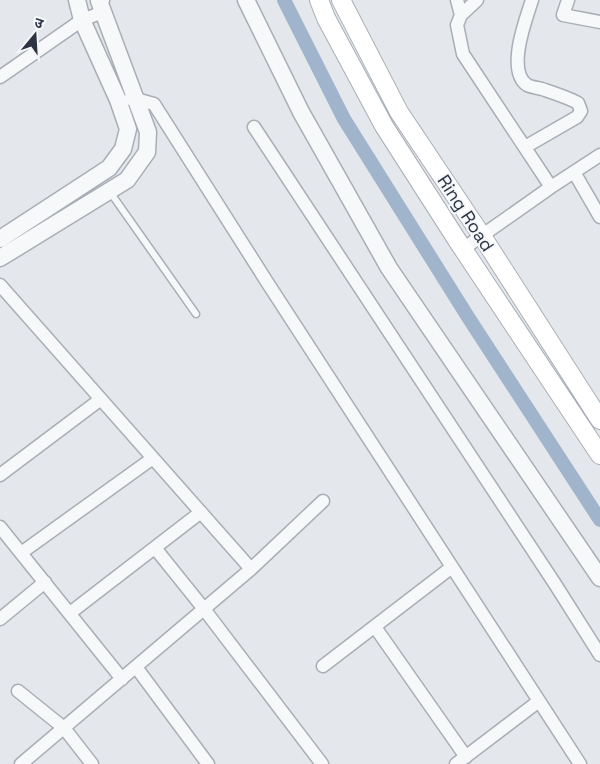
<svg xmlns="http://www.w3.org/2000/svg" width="600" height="764" viewBox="0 0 600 764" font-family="'Space Grotesk','Noto Sans Devanagari',sans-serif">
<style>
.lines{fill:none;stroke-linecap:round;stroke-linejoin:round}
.canal{stroke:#a0b4cb;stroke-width:14}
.service-casing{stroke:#a9aeb6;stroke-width:9}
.minor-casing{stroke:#a9aeb6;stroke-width:15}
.tertiary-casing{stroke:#a9aeb6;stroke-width:19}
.secondary-casing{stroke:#a9aeb6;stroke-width:20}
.service{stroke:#f7f8fa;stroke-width:6}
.minor{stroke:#f7f8fa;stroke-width:12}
.tertiary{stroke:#f7f8fa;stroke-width:16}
.secondary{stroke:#fff;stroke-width:18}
.labels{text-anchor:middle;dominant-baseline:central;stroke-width:4;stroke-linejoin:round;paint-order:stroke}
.street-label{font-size:18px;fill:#2c3444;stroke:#f4f6f9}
</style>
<rect width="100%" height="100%" fill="#e4e7ec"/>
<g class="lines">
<path class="canal" d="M284 0 344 119 468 317 600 520"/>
<g class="service-casing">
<path id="service" d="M110 192 196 314"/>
</g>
<g class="minor-casing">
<path id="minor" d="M457 0 461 15
M477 0 461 15 457 25 463 54 551 187
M568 0 563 15 600 22
M0 77 82 20 103 12
M130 99H136L154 104 267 282 580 764
M254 127 555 584 600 655
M525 147 577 117 581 111 578 103C567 97 554 93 542 89 538 88 531 87 527 85 506 70 526 19 532 0
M574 172 600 217
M463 249 551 187 600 155
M0 285 251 569
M0 475 101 399
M0 527 122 679
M155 548 204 609 322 764
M21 553 153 458
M70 613 201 512
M0 619 45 582
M375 627 466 757
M323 666 452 567
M136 667 208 764
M18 691 64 728 92 764
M21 764 251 569 323 501
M456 764 539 701"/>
</g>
<g class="tertiary-casing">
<path id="tertiary" d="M246 0 301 112 389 268 600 578
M0 239 109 168 123 149 128 129 118 100 82 20 77 0
M0 258 127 180 147 152 148 132 99 1 101 0"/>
</g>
<g class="secondary-casing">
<path id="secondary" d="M319 0 326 18 384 126 457 240 600 455
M341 0 399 112 482 236 600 420"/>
</g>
<use href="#service" class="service"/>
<use href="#minor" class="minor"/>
<use href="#tertiary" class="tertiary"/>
<use href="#secondary" class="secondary"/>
</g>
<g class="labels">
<g class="street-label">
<text transform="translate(466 213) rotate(57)">Ring Road</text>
</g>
</g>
<g transform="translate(35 35) rotate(18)" stroke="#f4f6f9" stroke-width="4" paint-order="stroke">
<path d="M0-4L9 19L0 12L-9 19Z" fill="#2c3444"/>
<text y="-8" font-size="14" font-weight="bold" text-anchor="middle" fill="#2c3444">उ</text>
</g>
</svg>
